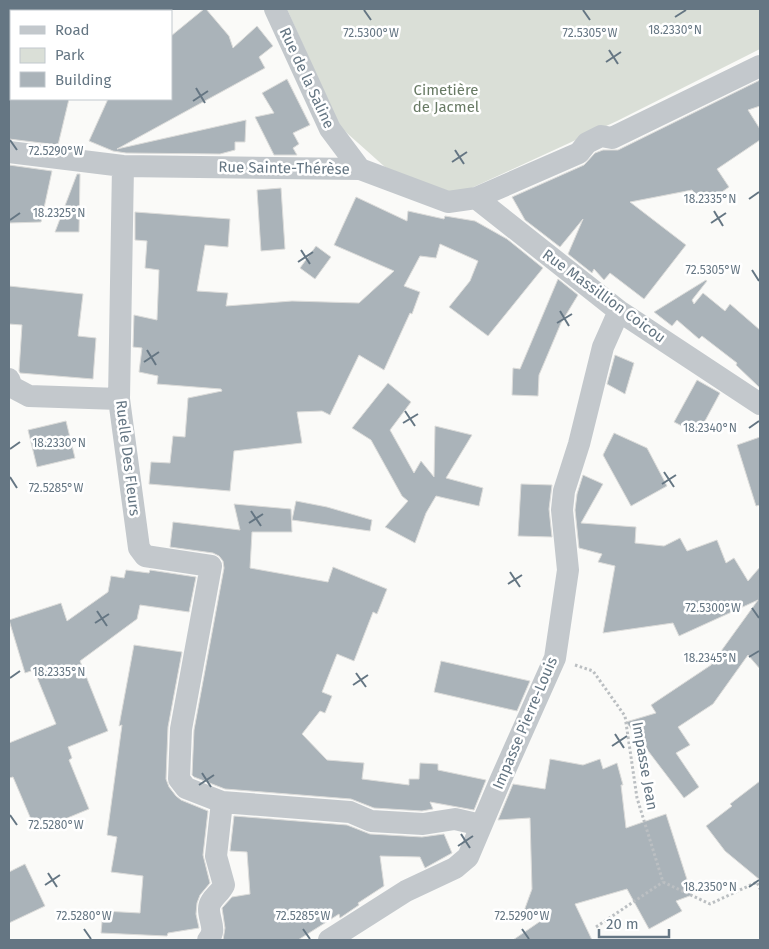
<svg xmlns="http://www.w3.org/2000/svg" width="769" height="949" viewBox="0 0 769 949" font-family="'Fira Sans',sans-serif">
<style>
.green{fill:#dadfd7}
.building{fill:#aab3b9;stroke:#dcdcda}
.lines{fill:none;stroke-linecap:round;stroke-linejoin:round}
.path{stroke:#bbbfc2;stroke-width:3;stroke-dasharray:2.5 2.5;stroke-linecap:butt}
.minor{stroke:#c3c8cc;stroke-width:22}
.ticks{fill:none;stroke:#657683;stroke-width:2}
.labels{text-anchor:middle;dominant-baseline:central;stroke-width:5;stroke-linejoin:round;paint-order:stroke}
.street-label{font-size:15px;fill:#657683;stroke:#fff}
.park-label{font-size:15px;fill:#687a64;stroke:#fff}
.ticks-label{font-size:12px;text-anchor:middle;fill:#657683;stroke:#fff;stroke-width:5;stroke-linejoin:round;paint-order:stroke}
</style>
<rect width="100%" height="100%" fill="#fafaf8"/>
<path class="green" d="M287 9H760V49L617 121 452 197 385 167 339 126Z"/>
<path class="building" d="M204 9H206L229 36 233 48 257 26 273 46 259 57 265 68 117 149 246 120 245 142H235V150L220 154 126 153 113 151 89 141 108 99H171V36Z
M287 79 310 125 293 133 299 144 293 148 297 155H274L255 117 274 113 262 93Z
M760 80V106L748 110 760 129V140L717 169 729 187 703 205 692 190 630 202 686 245 644 299 610 273 604 280 594 269 592 273 568 254 583 219 560 247 525 220 512 197 584 165 595 153 603 150H618Z
M9 99H69L58 145 9 139Z
M9 165 52 171 41 222 9 223Z
M77 174H80L79 232H55Z
M281 188 285 249 261 251 257 190Z
M356 197 407 221 408 211 444 219 445 216 475 221 507 239 543 268 488 336 449 307 470 281 478 261 440 244 436 258 420 256 404 286 420 292 412 314 410 313 384 370 359 355 330 415 322 411 297 412 302 443 234 451 230 491 149 484 151 462 170 463 173 436 185 437 188 398 222 391 221 389 157 384 158 376 139 372 142 348 133 347 134 315 157 320 159 270 145 268 147 241 135 240V212L230 219 228 247 205 245 197 291 228 293 226 306 292 301 359 303 394 271 334 245Z
M316 246 331 257 315 279 300 268Z
M558 279 578 295 561 323 539 375 538 396 512 395 513 368 520 369Z
M706 280 707 281 692 300 694 304 703 293 725 311 730 304 760 330V388L736 365 737 363 702 336 699 339 677 320 672 326 654 312Z
M9 286 83 294 78 336 96 338 93 379 20 373 19 371 22 325 9 324Z
M615 355 634 363 625 394 607 384Z
M697 380 720 393 698 434 674 422Z
M388 383 411 402 390 430 414 473 421 461 434 477 435 426 472 435 446 478 483 488 479 506 436 496 426 513 415 543 385 527 408 501 402 496 371 440 352 428Z
M66 421 75 458 37 467 28 430Z
M614 433 647 448 667 486 631 506 603 455Z
M760 437V505L756 506 737 445Z
M583 475 603 484 581 523 636 527 635 543 664 546 680 538 687 551 717 540 726 563 734 558 748 581 760 567V669L748 655 713 704 678 727 690 745 676 753 699 787 684 798 626 722 656 713 651 705 711 665 758 600 679 636 673 623 603 633 615 566 598 562 602 554 579 548 575 510 577 494Z
M521 484 552 485 549 509 552 537 518 536Z
M296 501 327 507 372 520 370 531 292 520Z
M234 504 291 509 292 532H252L250 568 328 582 333 567 387 589 377 614 373 612 354 661 337 654 322 692 332 696 325 713 320 711 302 734 327 760 364 763 362 779 409 785V779H419L420 763 438 764V770L486 780 474 810 430 802 433 809 422 811 374 808 351 799 225 789 194 777 192 775 194 730 224 568 223 561 219 556 213 553 170 547 173 522 240 530Z
M126 570 149 573 150 570 196 577 189 612 140 605 137 619 80 661 108 731 68 747 72 758 69 760 89 809 36 831 13 777 9 778V743L56 724 34 670 25 673 9 620 61 603 67 621 108 592 111 576 124 578Z
M134 645 182 652 168 727 166 779 169 787 176 796 181 800 208 811 203 855 210 883 200 895 197 903 196 914 199 928 168 933 167 936 101 933 103 911 140 913 143 876 111 872 117 837 107 835 122 725 119 726Z
M441 661 530 681 517 711 434 692Z
M550 759 583 765 600 759 603 769 617 763 623 785H621L626 828 666 814 692 895 676 901 682 911 649 929 627 889 575 904 592 940H513L545 918 524 911 532 889 530 818 498 820 513 784 545 789Z
M760 781V880L725 851 706 826 732 806 730 804Z
M234 816 347 825 370 834 422 837 444 834 452 853 425 868 420 857 380 856 384 886 358 903 359 905 340 918 339 914 298 940H223L225 928 222 908 232 897 250 894 247 852 230 851Z
M25 864 45 906 9 923V872Z"/>
<g class="lines">
<path class="path" d="M575 665 593 671 625 716 637 798 663 882 710 904 757 882 760 889
M596 927 663 882"/>
<path class="minor" d="M275 9 330 129 360 169
M9 152 123 166 360 169 448 202 476 198 579 153 587 143 601 136 612 138 760 66
M123 166 119 399 139 548 145 556 211 566 181 729 179 779 186 788 222 802 350 812 371 821 423 824 455 819 481 825
M476 198 619 311 760 404
M9 379 12 387 29 396 119 399
M208 940C217 930 209 921 209 909 209 899 220 894 224 885L216 856 222 802
M329 940 406 891 455 868 468 857 501 779 555 658 568 570 562 510 564 491 579 444 603 347 619 311"/>
</g>
<path class="ticks" d="M364 10 371 20M583 10 590 20M675 17 686 10M609 50 618 64M606 62 621 52M196 88 205 103M193 101 208 91M10 140 17 150M455 150 464 164M452 162 467 152M749 199 759 192M714 211 723 226M10 220 20 213M711 223 726 213M301 250 310 264M298 262 313 252M752 270 759 281M560 311 569 326M557 323 572 314M147 350 156 365M144 362 159 352M405 411 415 426M403 423 418 414M749 428 759 421M10 449 20 442M664 472 674 487M10 477 17 488M662 484 676 475M251 511 261 526M249 523 263 514M510 572 520 587M508 584 522 575M752 608 759 618M97 611 107 626M95 623 109 614M749 657 759 651M356 673 366 687M10 678 20 671M353 685 368 675M615 734 624 748M612 746 627 736M202 773 211 787M199 785 214 775M10 815 17 825M461 834 470 848M458 846 473 836M48 873 57 887M45 885 60 875M749 887 759 880M84 929 91 939M303 929 310 939M522 929 529 939"/>
<g class="labels">
<g class="street-label">
<text transform="translate(307 78) rotate(65)">Rue de la Saline</text>
<text transform="translate(284 168) rotate(1)">Rue Sainte-Thérèse</text>
<text transform="translate(604 296) rotate(36)">Rue Massillion Coicou</text>
<text transform="translate(128 458) rotate(83)">Ruelle Des Fleurs</text>
<text transform="translate(525 723) rotate(-67)">Impasse Pierre-Louis</text>
<text transform="translate(645 766) rotate(80)">Impasse Jean</text>
</g>
<g class="park-label">
<text x="446" y="90">Cimetière<tspan x="446" dy="17">de Jacmel</tspan></text>
</g>
</g>
<g class="ticks-label">
<text x="675" y="34">18.2330°N</text>
<text x="371" y="37">72.5300°W</text>
<text x="590" y="37">72.5305°W</text>
<text x="56" y="155">72.5290°W</text>
<text x="710" y="203">18.2335°N</text>
<text x="59" y="217">18.2325°N</text>
<text x="713" y="274">72.5305°W</text>
<text x="710" y="432">18.2340°N</text>
<text x="59" y="447">18.2330°N</text>
<text x="56" y="492">72.5285°W</text>
<text x="713" y="612">72.5300°W</text>
<text x="710" y="662">18.2345°N</text>
<text x="59" y="676">18.2335°N</text>
<text x="56" y="829">72.5280°W</text>
<text x="710" y="891">18.2350°N</text>
<text x="84" y="920">72.5280°W</text>
<text x="303" y="920">72.5285°W</text>
<text x="522" y="920">72.5290°W</text>
</g>
<rect width="769" height="949" fill="none" stroke="#657683" stroke-width="20"/>
<rect x="10" y="10" width="162" height="90" fill="#ffffff" stroke="#c1c8cd"/>
<rect x="20" y="26" width="25" height="8" fill="#c3c8cc" stroke="#c1c8cd"/>
<text x="55" y="35" font-size="15" fill="#657683">Road</text>
<rect x="20" y="48" width="25" height="15" fill="#dadfd7" stroke="#c1c8cd"/>
<text x="55" y="60" font-size="15" fill="#657683">Park</text>
<rect x="20" y="72" width="25" height="15" fill="#aab3b9" stroke="#c1c8cd"/>
<text x="55" y="85" font-size="15" fill="#657683">Building</text>
<path d="M599 929v8h70v-8" fill="none" stroke="#657683" stroke-width="2.5"/>
<text x="606" y="929" font-size="15" fill="#657683" stroke="#ffffff" stroke-width="4" paint-order="stroke">20 m</text>
</svg>
